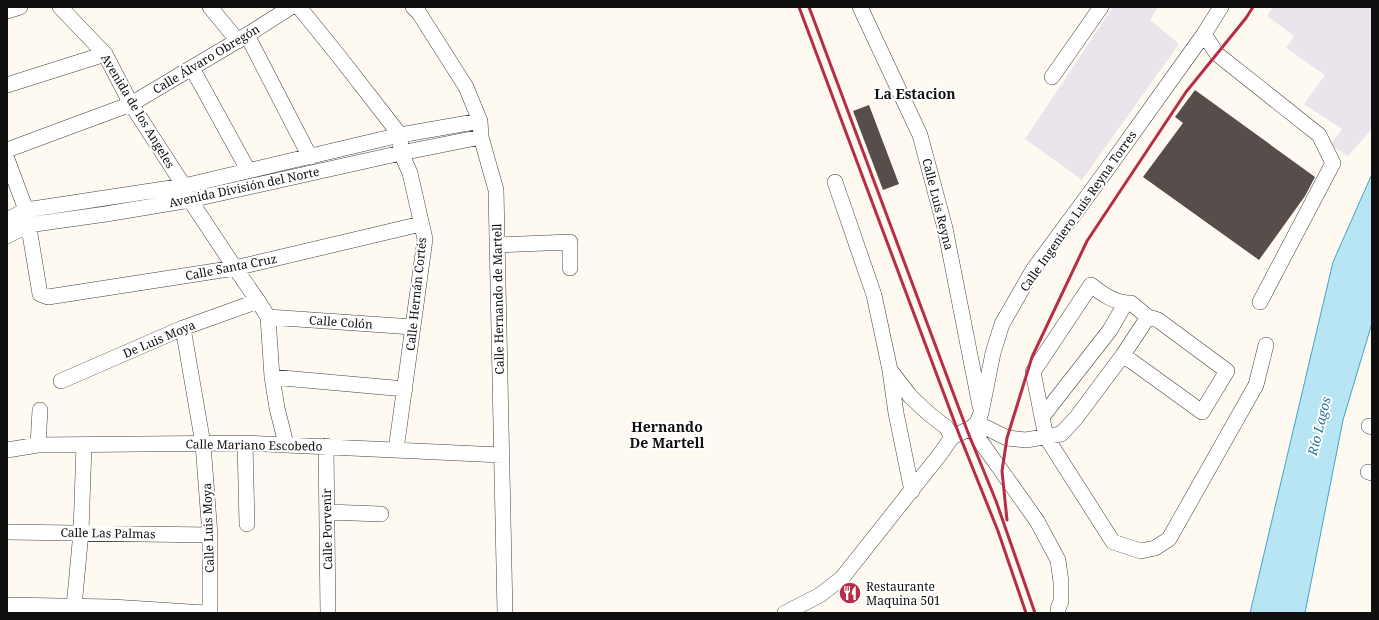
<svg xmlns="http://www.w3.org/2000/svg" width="1379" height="620" viewBox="0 0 1379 620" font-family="'Noto Serif',serif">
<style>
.industrial{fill:#eae4ed}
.water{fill:#b8e5f3;stroke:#42a3c7}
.building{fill:#574e4b}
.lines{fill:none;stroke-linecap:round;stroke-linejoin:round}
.minor-casing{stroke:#424242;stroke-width:16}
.minor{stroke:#fff;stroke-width:15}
.rail{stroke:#b82d46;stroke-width:3}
.labels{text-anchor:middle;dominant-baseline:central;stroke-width:4;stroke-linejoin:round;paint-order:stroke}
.street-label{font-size:12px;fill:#0f0f0f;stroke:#fff}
.poi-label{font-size:12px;fill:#0f0f0f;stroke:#fff;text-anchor:start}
.water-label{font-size:13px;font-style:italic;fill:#1d749b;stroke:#fff}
.quarter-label{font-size:14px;font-weight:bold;fill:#0f0f0f;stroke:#fff}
</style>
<rect width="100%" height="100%" fill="#fefaf1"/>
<path class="industrial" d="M1113 7H1158L1150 20 1179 44 1082 180 1025 139Z
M1273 7H1372V129L1348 156 1330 145 1342 129 1304 104 1325 75 1286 48 1294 36 1267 16Z"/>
<path class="water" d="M1372 174V323L1343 420 1305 613H1250L1333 262Z"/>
<path class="building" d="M1195 90 1315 177 1305 196 1259 260 1143 177 1183 123 1175 117Z
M869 105 899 184 883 190 853 111Z
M850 582 857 588 850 597 844 588Z"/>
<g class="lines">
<g class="minor-casing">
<path id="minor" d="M60 7 105 54 131 104 184 186 190 200 235 268 258 301 268 317 272 377 277 408 286 444
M210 7 238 41
M299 7 341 59 400 135 401 153 410 173 425 239 396 450
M413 7 419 13 466 87 480 121 481 137 496 190 505 613
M860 7 920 135 945 228 980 406
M7 11 20 7
M1204 34 1217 54 1319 135 1333 163 1260 302
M247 35 310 157
M192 68 248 170
M1052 77 1101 7
M7 85 105 54
M7 150 131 104 247 35 291 7
M7 159 26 210 40 294 48 297 235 268 421 224
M835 182 874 295 890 370 910 396 929 414 946 427 952 437
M7 220 26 210 184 186 400 135 480 121
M7 236 28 225 106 214 190 200 401 153 481 137
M497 245 570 242V268
M268 317 413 327
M183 328 203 444 210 535V613
M1123 355 1202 412 1227 371 1158 320 1148 317 1131 303C1116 304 1102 294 1091 285L1033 372 1046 437 1113 542 1141 551 1155 548 1169 539 1256 385 1266 345
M890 371 896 413 912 491
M272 377 405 389
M61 381 183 328 258 301
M1042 417 1110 330 1125 304
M977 423 1007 438 1026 440 1061 434 1076 418 1123 355 1148 317
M1369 426 1372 427
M971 428 1037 521 1058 560 1061 582V601L1058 609
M245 443 247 524
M38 445 40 410
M326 446 328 613
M7 450 38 445 245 443 501 455
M1368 472 1372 473
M327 512 381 514
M7 532 210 535
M7 605 112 607 205 613
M74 607 81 532 84 445
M785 613 820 595 842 578 941 453 952 437 971 428 977 423 981 413 993 353 1002 324 1033 270 1103 175 1204 34 1221 7"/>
</g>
<use href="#minor" class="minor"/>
<path class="rail" d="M799 7 959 434 998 531 1026 613
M809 7 967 430 996 501 1035 613
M1007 520 1002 471 1007 438 1032 357 1087 241 1186 92 1246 18 1253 7"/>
</g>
<defs>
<g id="restaurant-disc" transform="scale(1.15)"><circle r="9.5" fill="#b82d46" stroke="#fff"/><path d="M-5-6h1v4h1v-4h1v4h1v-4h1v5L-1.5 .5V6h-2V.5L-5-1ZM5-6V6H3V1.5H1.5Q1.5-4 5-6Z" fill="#fff"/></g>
</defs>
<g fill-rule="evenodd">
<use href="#restaurant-disc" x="850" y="593"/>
</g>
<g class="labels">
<g class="street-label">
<text transform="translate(206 59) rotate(-31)">Calle Álvaro Obregón</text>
<text transform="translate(138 111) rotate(59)">Avenida de los Angeles</text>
<text transform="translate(244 187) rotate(-12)">Avenida División del Norte</text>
<text transform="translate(938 204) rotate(76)">Calle Luis Reyna</text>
<text transform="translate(1078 211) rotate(-55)">Calle Ingeniero Luis Reyna Torres</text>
<text transform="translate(231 267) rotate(-11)">Calle Santa Cruz</text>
<text transform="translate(416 294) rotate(-84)">Calle Hernán Cortés</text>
<text transform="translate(498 299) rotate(-91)">Calle Hernando de Martell</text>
<text transform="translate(341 322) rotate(4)">Calle Colón</text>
<text transform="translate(159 339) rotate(-23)">De Luis Moya</text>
<text transform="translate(254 445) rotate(1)">Calle Mariano Escobedo</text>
<text transform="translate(208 528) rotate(-92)">Calle Luis Moya</text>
<text transform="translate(327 529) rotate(-91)">Calle Porvenir</text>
<text transform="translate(108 533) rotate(1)">Calle Las Palmas</text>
</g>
<g class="poi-label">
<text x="866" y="586">Restaurante<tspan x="866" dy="14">Maquina 501</tspan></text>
</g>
<g class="water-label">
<text transform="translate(1319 426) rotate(-76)">Río Lagos</text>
</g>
<g class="quarter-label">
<text x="915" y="93">La Estacion</text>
<text x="667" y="426">Hernando<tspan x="667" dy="16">De Martell</tspan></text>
</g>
</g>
<rect width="1379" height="620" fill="none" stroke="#0f0f0f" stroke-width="16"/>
</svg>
